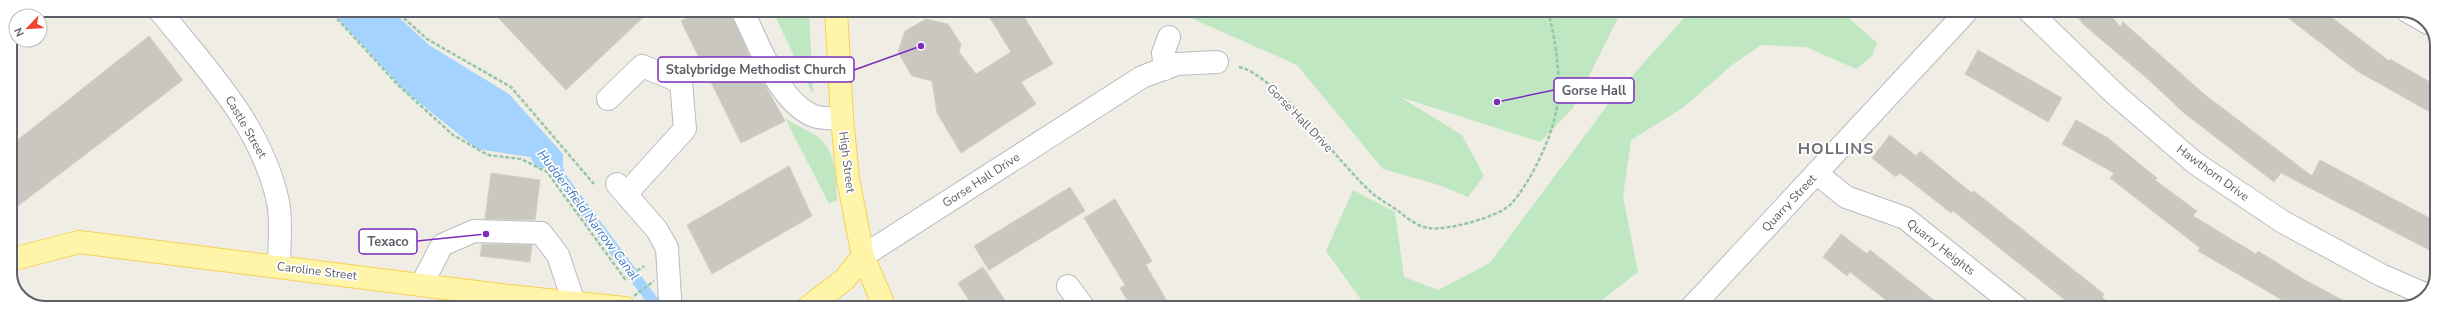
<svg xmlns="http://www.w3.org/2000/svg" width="2447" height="318" viewBox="0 0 2447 318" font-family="'Nunito Sans',sans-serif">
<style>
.green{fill:#bfe7c1}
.water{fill:#a4d3ff}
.building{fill:#cac7c1;stroke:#d4cfc2}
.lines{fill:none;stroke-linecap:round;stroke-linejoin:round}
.minor-casing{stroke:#b9bbc0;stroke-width:24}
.major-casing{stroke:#f7d155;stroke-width:24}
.path{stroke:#97c6a7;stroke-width:2.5;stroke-dasharray:4 2;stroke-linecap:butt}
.minor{stroke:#fff;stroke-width:22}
.major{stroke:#fff5a9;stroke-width:22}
.minor-bridge-casing{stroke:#b9bbc0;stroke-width:24;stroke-linecap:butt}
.path-bridge{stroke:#97c6a7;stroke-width:2.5;stroke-dasharray:4 2;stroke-linecap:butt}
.minor-bridge{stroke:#fff;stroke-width:22}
.labels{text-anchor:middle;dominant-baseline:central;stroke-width:3.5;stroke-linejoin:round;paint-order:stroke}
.street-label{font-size:12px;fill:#5c5f65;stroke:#fff}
.water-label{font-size:13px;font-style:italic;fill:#3f77bf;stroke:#fff}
.district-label{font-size:16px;font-weight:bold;letter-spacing:1px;fill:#6d7177;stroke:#fff}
.rim{fill:none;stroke:#5c5f65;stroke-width:2}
.leader{fill:none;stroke:#7b2cbf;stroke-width:1.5}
.callout-dot{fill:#7b2cbf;stroke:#fff;stroke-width:1.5}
.callout{fill:#fff;stroke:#7b2cbf;stroke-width:1.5}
.callout-label{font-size:13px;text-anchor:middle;font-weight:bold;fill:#5c5f65}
</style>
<rect width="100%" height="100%" fill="#efede4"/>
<path class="green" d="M772 10H809L813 92 811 91Z
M1173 10H1622L1573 108 1540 142 1400 97 1462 135 1484 176 1468 197 1439 185 1383 169 1297 65Z
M1691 10H1840L1877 43 1872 56 1856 69 1806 47 1761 45 1732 65 1684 107 1631 140 1623 196 1638 272 1592 308H1367L1326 251 1353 190 1395 212 1404 277 1438 290 1490 263 1615 95Z
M785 118C795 125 805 129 815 135 837 149 836 177 837 200L829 204Z"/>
<path class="water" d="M330 10H391L429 45 509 94 563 154V167L566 175 665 308H651L546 168 536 167 530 157 477 149 404 90Z
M10 273 24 290 45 308 20 297Z"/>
<path class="building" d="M491 10H651L566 90Z
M703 10H730L751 60 785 121 741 143 681 21Z
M985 10H1020L1053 64 1021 82 1036 104 961 153 937 113 932 81 912 76 898 52 905 31 926 19 948 24 961 44 959 52 976 74 1011 52Z
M2072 10H2107L2120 27 2123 22 2204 94 2312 176 2320 160 2437 222V254L2281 173 2274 182 2184 113 2149 80 2084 25Z
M2278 10H2322L2389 61 2390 59 2437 86V116L2357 71Z
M149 36 183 80 10 212V146Z
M1978 50 2062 98 2048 122 1965 74Z
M2076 120 2108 138 2157 178 2155 180 2197 211 2193 216 2256 254 2258 251 2305 280 2357 308H2296L2198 251 2200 248 2110 178 2114 173 2062 144Z
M1890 135 1916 156 1920 151 1972 193 1974 191 2104 294 2102 297 2115 308H2075L1953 211 1951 213 1900 173 1896 177 1872 158Z
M789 166 812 216 712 274 687 225Z
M491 173 540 180 535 220 485 219Z
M1070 187 1085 211 989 270 974 246Z
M1115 199 1152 261 1146 265 1171 308H1132L1120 288 1125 285 1084 218Z
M1841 234 1867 254 1870 250 1944 308H1896L1850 272 1847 276 1823 257Z
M482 244 532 245 530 262 480 256Z
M983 267 1010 308H974L958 283Z"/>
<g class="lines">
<g class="minor-casing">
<path id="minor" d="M159 10C206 68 262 126 278 202 282 221 279 246 279 266
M742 10C758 42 779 103 814 116 822 119 833 118 842 119
M2028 10 2116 95 2195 163 2283 222 2381 275 2427 295
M2407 11 2428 23
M1165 69 1163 53 1169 37
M608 99 642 66 681 82 685 129 626 194
M1816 173 1846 197 1905 218 2018 308
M617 184 657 230 667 248 670 299
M863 256 1142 77 1177 64 1217 62
M422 284 442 245 474 231 541 233 558 255 574 303
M1068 286 1084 308
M1691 308 1968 10"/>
</g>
<g class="major-casing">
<path id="major" d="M836 10 842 119 848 179 863 256 885 308
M10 260 79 242 508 296 625 308
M807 308 845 279 863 256"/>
</g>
<path class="path" d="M329 10 398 85 453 135 488 155 521 159 547 172 625 279 644 266
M395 10 427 39 511 87 594 184
M1177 16 1180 10
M1239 67C1275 74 1340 165 1372 193 1379 199 1388 204 1397 210 1406 217 1416 226 1428 228 1446 231 1499 217 1511 204 1532 181 1557 128 1558 97 1560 68 1555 39 1548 10"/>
<use href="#minor" class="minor"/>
<use href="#major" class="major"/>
<g class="minor-bridge-casing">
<path id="minor-bridge" d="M670 308V299"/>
</g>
<path class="path-bridge" d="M634 296 654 281"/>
<use href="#minor-bridge" class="minor-bridge"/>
</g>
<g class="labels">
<g class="street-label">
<text transform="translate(1300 118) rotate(46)">Gorse Hall Drive</text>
<text transform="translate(246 127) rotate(60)">Castle Street</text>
<text transform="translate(847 162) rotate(83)">High Street</text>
<text transform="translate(2213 173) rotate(36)">Hawthorn Drive</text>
<text transform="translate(981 180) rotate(-33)">Gorse Hall Drive</text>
<text transform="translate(1789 203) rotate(-47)">Quarry Street</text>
<text transform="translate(1941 247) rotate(38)">Quarry Heights</text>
<text transform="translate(317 271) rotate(7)">Caroline Street</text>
</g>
<g class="water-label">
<text transform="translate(588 215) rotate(53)">Huddersfield Narrow Canal</text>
</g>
<g class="district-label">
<text x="1836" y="149">HOLLINS</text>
</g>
</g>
<path d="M0 0H2447V318H0ZM45 17H2402A28 28 0 0 1 2430 45V273A28 28 0 0 1 2402 301H45A28 28 0 0 1 17 273V45A28 28 0 0 1 45 17Z" fill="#fff" fill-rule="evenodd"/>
<path class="rim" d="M45 17H2402A28 28 0 0 1 2430 45V273A28 28 0 0 1 2402 301H45A28 28 0 0 1 17 273V45A28 28 0 0 1 45 17Z"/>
<path class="leader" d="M921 46L854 70M1497 102L1554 90M486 234L417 241"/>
<g class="callout-dot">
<circle cx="921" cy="46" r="4"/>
<circle cx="1497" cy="102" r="4"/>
<circle cx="486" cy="234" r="4"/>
</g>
<g class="callout">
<rect x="658" y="57" width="196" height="25" rx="4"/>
<rect x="1554" y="78" width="80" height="25" rx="4"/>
<rect x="359" y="229" width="58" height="25" rx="4"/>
</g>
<g class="callout-label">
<text x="756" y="74">Stalybridge Methodist Church</text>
<text x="1594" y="95">Gorse Hall</text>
<text x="388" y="246">Texaco</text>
</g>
<g transform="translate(28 28) rotate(245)"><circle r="19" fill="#ffffff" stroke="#bebfc1"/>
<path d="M0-3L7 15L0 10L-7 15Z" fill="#f04329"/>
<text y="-6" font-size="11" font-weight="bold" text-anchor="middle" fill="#5c5f65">N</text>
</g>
</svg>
